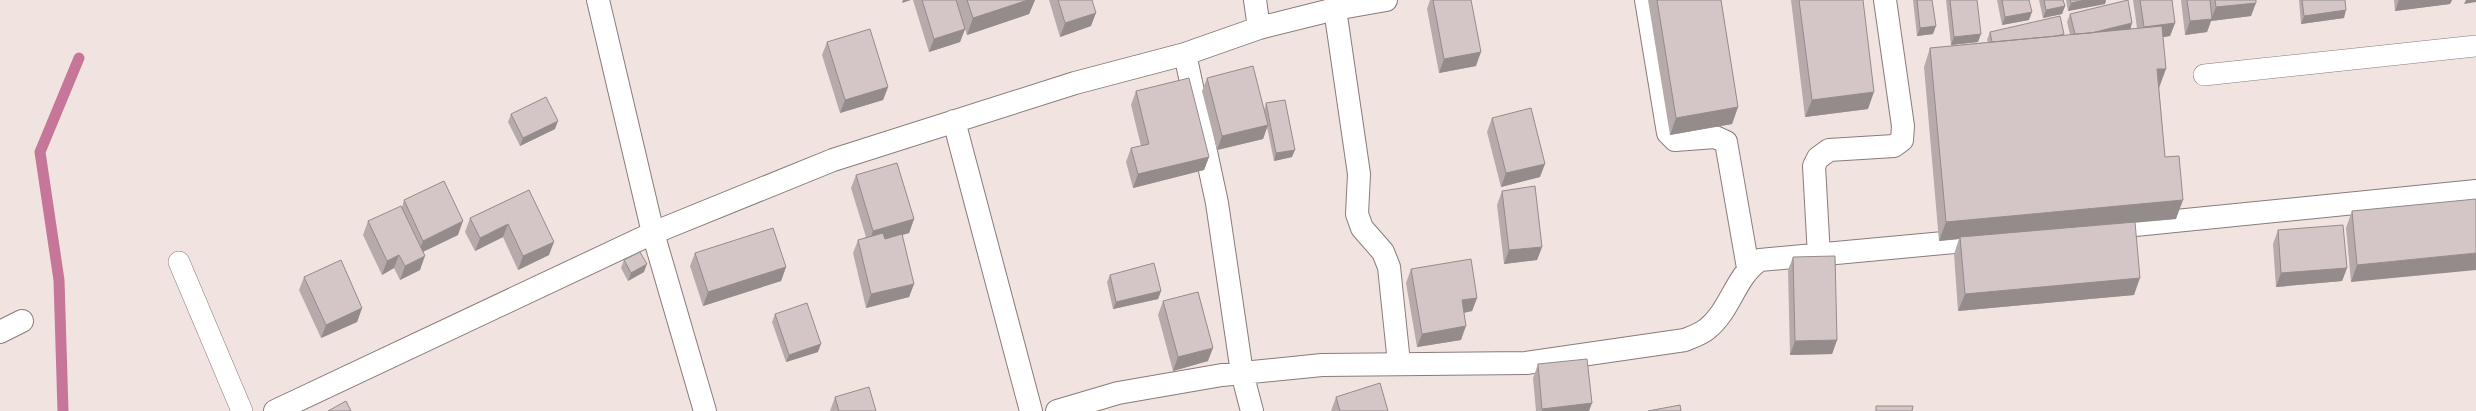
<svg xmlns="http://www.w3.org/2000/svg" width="2476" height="411" viewBox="0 0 2476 411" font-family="'Golos Text',sans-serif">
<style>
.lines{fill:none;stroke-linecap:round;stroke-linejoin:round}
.stream{stroke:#c67799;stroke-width:11}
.service-casing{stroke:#887c79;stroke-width:22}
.minor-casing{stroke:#887c79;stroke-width:24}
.service{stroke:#fff;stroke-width:21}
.minor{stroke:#fff;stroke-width:22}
.wall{fill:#b6aaab}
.shaded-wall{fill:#948b8b}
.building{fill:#d4c6c7;stroke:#948b8b}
</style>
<rect width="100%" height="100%" fill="#f1e4e0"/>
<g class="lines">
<path class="stream" d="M63 411 59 280 40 152 79 58"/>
<g class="service-casing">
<path id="service" d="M2204 75 2476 46
M179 262 242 411"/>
</g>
<g class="minor-casing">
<path id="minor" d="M598 0 653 233 705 411
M1255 0 1259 28
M1646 0 1668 133 1675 140 1715 137 1726 142 1748 268
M1335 9 1359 174 1357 214 1362 228 1383 252 1389 267 1399 363
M1185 54 1217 203 1242 373 1252 411
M954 121 1031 411
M2105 228 2476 191
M1819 256 1814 166 1818 158 1829 150 1894 146 1902 140 1903 126 1885 0
M0 332 22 321
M275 411 653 233 833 160 1075 83 1185 54 1259 28 1335 9 1386 0
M1057 411 1118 393 1222 375 1322 365 1526 363 1685 340C1692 337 1701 334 1707 329 1731 310 1735 276 1760 260L1987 239"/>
</g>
<use href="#service" class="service"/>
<use href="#minor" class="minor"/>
</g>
<path class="wall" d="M913 0H1035L1029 14 967 35 965 29 960 42 929 52Z
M1049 0H1092L1091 26 1060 37Z
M1430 0H1471L1476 66 1439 73 1427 9Z
M1648 0H1721L1738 107 1732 124 1670 135Z
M1791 0H1863L1868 109 1805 117Z
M1913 0H1932L1933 34 1917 36Z
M1946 0H1977L1978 42 1951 45Z
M1997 0H2029V20L2002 25Z
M2039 0H2063L2065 6 2062 14 2043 18Z
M2066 0H2106L2105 4 2068 11Z
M2133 0H2172L2175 23 2170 36 2163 37 2159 88 2165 157 2176 219 2135 222 2134 295 1958 311 1954 254 1959 239 1939 241 1924 67 1930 48 1988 42 1987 40 1990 32 2064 34 2063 35H2070L2067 22 2070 14 2130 29 2137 28Z
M2181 0H2256L2251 16 2211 21 2207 32 2185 35Z
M2299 0H2345L2344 18 2301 24Z
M2394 0H2452L2450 4 2395 11Z
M827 42 888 87 883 100 840 113 822 55Z
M1207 78 1264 110 1266 103 1292 157 1274 161 1267 127 1263 139 1217 150 1202 91Z
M1136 91 1209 157 1204 170 1133 188 1126 162 1131 148 1141 146 1131 105Z
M511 114 555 129 520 146 508 122Z
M1492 118 1540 177 1501 187 1487 132Z
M856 175 914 219 909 233 902 235 914 284 909 297 866 308 853 253 858 240 866 237 851 188Z
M529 190 549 255 518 270 503 237 475 251 465 232 470 218Z
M1502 191 1542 247 1537 260 1504 264 1497 205Z
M2476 199 2351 282 2346 228 2352 211Z
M404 200 458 235 423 252 420 270 400 280 394 268 382 275 363 235 368 221 402 207Z
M2278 230 2347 268 2342 281 2276 287 2273 244Z
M695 253 786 267 781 281 703 306 690 266Z
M1793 257 1837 340 1832 354 1790 355 1788 270Z
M624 260 644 272 628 281 621 268Z
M1411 269 1477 298 1472 311 1464 313 1461 340 1417 347 1406 283Z
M1110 275 1161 291 1158 299 1113 309 1107 282Z
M304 277 362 308 357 322 321 338 299 290Z
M1163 301 1208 361 1173 371 1158 315Z
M775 314 818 352 786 362 772 322Z
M1538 364 1589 411H1536L1533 378Z
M835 397 876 411H830Z
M1336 397 1388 411H1331Z"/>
<path class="shaded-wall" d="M903 0H911L902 3Z
M1028 0H1035L1029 14 967 35 973 18Z
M2085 0H2106L2105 4 2068 11 2071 3Z
M2399 0H2452L2450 4 2395 11Z
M2466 0H2476V2L2464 4Z
M2256 3 2251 16 2211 21 2207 32 2185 35 2190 21 2211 19 2216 7Z
M2065 6 2062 14 2043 18 2046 10Z
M2346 10 2344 18 2301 24 2304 16Z
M2032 12 2029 20 2002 25 2005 17Z
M1096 13 1091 26 1060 37 1065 23Z
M2132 23 2130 31 2076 36Z
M2175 23 2170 36 2139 41 2144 27Z
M1936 26 1933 34 1917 36 1920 28Z
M965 29 960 42 929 52 934 39Z
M1981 34 1978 42 1951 45 1954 37Z
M1481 52 1476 66 1439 73 1444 59Z
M2157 69H2166L2159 88Z
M888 87 883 100 840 113 845 100Z
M1874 92 1868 109 1805 117 1812 100Z
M1738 107 1732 124 1670 135 1676 118Z
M558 121 555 129 520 146 523 138Z
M1268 125 1263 139 1217 150 1222 136Z
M1295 150 1292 157 1274 161 1276 153Z
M1209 157 1204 170 1133 188 1138 174Z
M1545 164 1540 177 1501 187 1506 173Z
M2183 200 2176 219 1960 239V237L1959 239 1939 241 1946 222Z
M914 219 909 233 868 245 873 231Z
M463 221 458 235 418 254 423 241Z
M508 224 503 237 475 251 480 238Z
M554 242 549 255 518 270 523 256Z
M1542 247 1537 260 1504 264 1509 250Z
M2476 253V270L2351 282 2357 265Z
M399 255 394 268 382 275 387 261Z
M425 256 420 270 400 280 405 266Z
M647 264 644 272 628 281 631 273Z
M786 267 781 281 703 306 708 292Z
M2347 268 2342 281 2276 287 2281 273Z
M2140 278 2134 295 1958 311 1965 294Z
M914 284 909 297 866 308 871 294Z
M1161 291 1158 299 1113 309 1116 302Z
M1477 298 1472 311 1457 314 1462 300Z
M362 308 357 322 321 338 326 325Z
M1466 326 1461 340 1417 347 1422 334Z
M1837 340 1832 354 1790 355 1795 341Z
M821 344 818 352 786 362 789 355Z
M1213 348 1208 361 1173 371 1178 357Z
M1592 403 1589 411H1542V409Z"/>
<path class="building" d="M922 0H956L965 29 934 39Z
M967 0H1028L973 18Z
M1058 0H1092L1096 13 1065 23Z
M1433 0H1471L1481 52 1444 59Z
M1657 0H1721L1738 107 1676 118Z
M1799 0H1863L1874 92 1812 100Z
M1917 0H1932L1936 26 1920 28Z
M1950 0H1977L1981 34 1954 37Z
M2002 0H2029L2032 12 2005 17Z
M2044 0H2063L2065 6 2046 10Z
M2070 0H2085L2071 3Z
M2128 0 2132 23 2091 33 2075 34 2070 14Z
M2140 0H2172L2175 23 2144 27Z
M2187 0H2210L2212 19 2190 21Z
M2215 0H2256V3L2216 7Z
M2302 0H2345L2346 10 2304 16Z
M2060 16 2064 34 2057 36 1992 42 1990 32Z
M2162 26 2166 69H2157L2165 157 2179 156 2183 200 1946 222 1930 48Z
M870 29 888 87 845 100 827 42Z
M1253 66 1268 125 1222 136 1207 78Z
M1189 78 1209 157 1138 174 1131 148 1149 144 1136 91Z
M546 97 558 121 523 138 511 114Z
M1285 100 1295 150 1276 153 1266 103Z
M1531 108 1545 164 1506 173 1492 118Z
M897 163 914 219 873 231 856 175Z
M444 181 463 221 423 241 404 200Z
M1535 186 1542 247 1509 250 1502 191Z
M529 190 554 242 523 256 508 224 480 238 470 218Z
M2476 199V253L2357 265 2352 211Z
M401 206 425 256 405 266 399 255 387 261 368 221Z
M2135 222 2140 278 1965 294 1960 237Z
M2343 225 2347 268 2281 273 2278 230Z
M773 228 786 267 708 292 695 253Z
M883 233 885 239 902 234 914 284 871 294 858 240Z
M640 252 647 264 631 273 624 260Z
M1835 256 1837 340 1795 341 1793 257Z
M1471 259 1477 298 1462 300 1466 326 1422 334 1411 269Z
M341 260 362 308 326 325 304 277Z
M1154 263 1161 291 1116 302 1110 275Z
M1198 292 1213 348 1178 357 1163 301Z
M807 303 821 344 789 355 775 314Z
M1587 359 1592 403 1542 409 1538 364Z
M1380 383 1388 411H1340L1336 397Z
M869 387 876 411H839L835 397Z
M346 401 351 411H328Z
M1680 405 1681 411H1648Z
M1876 406H1913L1912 411H1876Z"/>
</svg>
